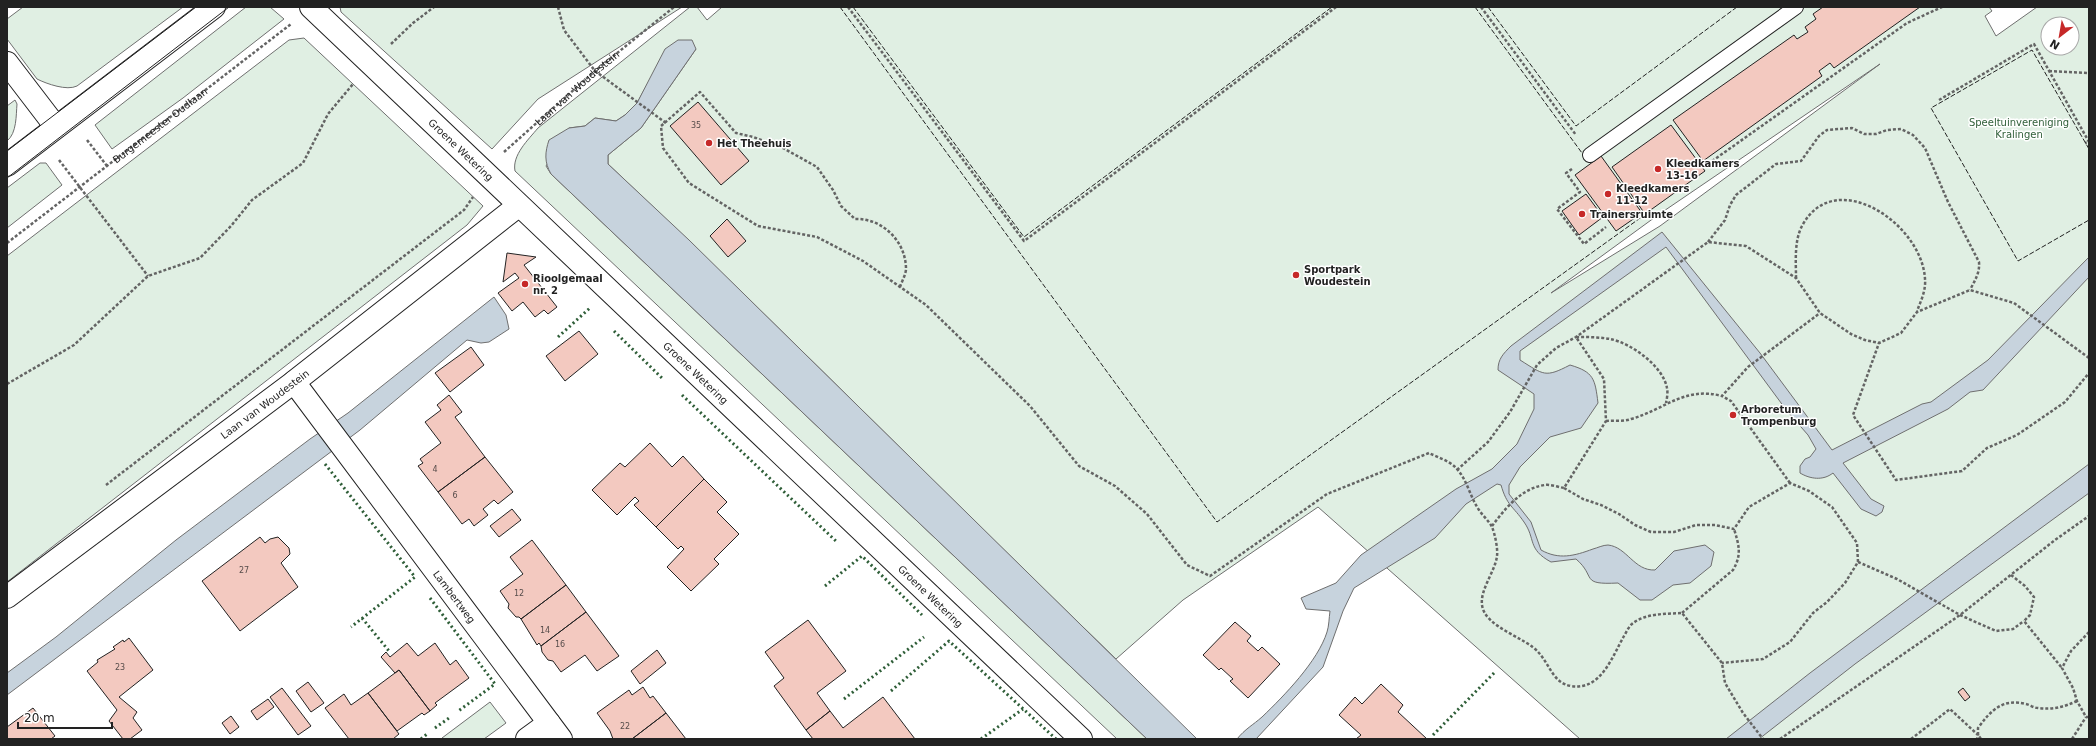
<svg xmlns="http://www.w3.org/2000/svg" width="2096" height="746" viewBox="0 0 2096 746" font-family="'DejaVu Sans',sans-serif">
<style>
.green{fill:#e0efe3;stroke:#6f6f6f;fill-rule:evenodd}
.water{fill:#c7d3dd;stroke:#6f6f6f}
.building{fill:#f3c9c0;stroke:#222}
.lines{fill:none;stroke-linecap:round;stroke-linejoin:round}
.lane-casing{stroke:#222;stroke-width:16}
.street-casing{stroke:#222;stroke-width:24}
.path{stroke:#646464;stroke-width:2.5;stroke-dasharray:3 2;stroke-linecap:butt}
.lane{stroke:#fff;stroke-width:14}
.street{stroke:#fff;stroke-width:22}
.tram{stroke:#222;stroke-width:1}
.hedge{stroke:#2f5e38;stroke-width:3;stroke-dasharray:2 3;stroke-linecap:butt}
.fence{stroke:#222;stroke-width:1;stroke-dasharray:5 2;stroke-linecap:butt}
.poi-dot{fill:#c62828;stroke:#fff;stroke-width:1.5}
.labels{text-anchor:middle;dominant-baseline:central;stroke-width:3;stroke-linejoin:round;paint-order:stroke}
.number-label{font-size:8px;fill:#564c4a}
.street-label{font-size:10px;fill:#222;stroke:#fff}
.park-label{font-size:10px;fill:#2f5e38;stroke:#fff}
.poi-label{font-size:10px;font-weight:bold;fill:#222;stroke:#fff;text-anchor:start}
</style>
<rect width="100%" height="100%" fill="#fff"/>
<path class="green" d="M23 7H183L77 86C67 91 47 84 37 79L7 39V19Z
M246 7H270L284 19 183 98 112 149 95 125Z
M340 7H682L538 99 492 149 341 12Z
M690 7H697L707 20 722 7H1989L1992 11 1985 16 1996 36 2037 7H2089V739H1580L1318 507 1183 600 1116 659C946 495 780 326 608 164V155L641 128 696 49 648 83 637 103 625 115 616 121 595 118 585 126 569 128 546 166 551 174 1147 739H1117L515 171C512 155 528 140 538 128ZM2048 24H2072V48H2048ZM1880 64 1660 226 1551 293 1658 215Z
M304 38 483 206 467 225 7 582V256L289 40Z
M15 100 17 104C16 115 17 133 7 141V106Z
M40 163H46L62 185 7 228V188Z
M490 702 506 723 484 739H443L442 738Z"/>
<path class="water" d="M678 40H692L696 49 641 128 608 155V164L689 240 1197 739H1147L551 174C544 162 545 152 549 140L569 128 585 126 595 118 616 121 625 115 637 103 665 49Z
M1662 232 1760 353 1832 450 1922 404 1931 402 1988 360 2089 257V277L1983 390 1970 392 1948 409 1843 463 1871 499 1884 506 1882 512 1876 516 1861 509 1833 473C1823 481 1810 479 1800 473V466L1805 459 1810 457 1816 449 1808 435 1787 411 1666 247 1520 351V360C1544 375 1545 378 1570 365 1594 372 1595 379 1598 403L1581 428 1550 437 1520 467 1509 485V494L1531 522 1541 550C1559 560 1574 556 1593 549 1597 548 1603 545 1608 545 1627 547 1634 571 1655 570L1674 551 1705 545 1714 552 1711 566 1690 583 1673 585 1652 600H1640L1618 583C1579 585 1597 577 1576 559L1551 562C1527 549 1536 539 1524 522 1513 506 1507 506 1501 485L1497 484 1466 504 1435 538 1354 588 1343 611 1323 667 1256 739H1237C1245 729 1253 725 1262 717 1284 696 1318 661 1327 632 1329 626 1329 618 1330 611L1306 609 1301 598 1336 583 1361 555 1456 489 1492 469 1517 444 1534 409V394L1498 370C1498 359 1503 354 1511 346Z
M494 297 506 315 509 329 489 342 481 343 467 340 360 430 7 695V673L56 637 176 540 310 439 348 413Z
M2089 464V493L1855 664 1759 739H1726L1810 673Z"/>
<path class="building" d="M1823 7H1920L1834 68 1830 63 1819 71 1822 76 1703 161 1673 120 1794 35 1797 39 1808 32 1805 27 1816 19 1813 14Z
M698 102 749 161 721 185 670 126Z
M1671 125 1705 171 1645 214 1612 167Z
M1601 156 1642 213 1616 231 1575 175Z
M1586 194 1603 217 1579 235 1562 211Z
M727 219 746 241 728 257 710 236Z
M507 253 536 257 524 265 557 307 548 314 544 310 535 317 523 302 512 311 498 293 519 278 515 273 503 282Z
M579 331 598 354 565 381 546 356Z
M471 347 484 365 450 392 435 373Z
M449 395 462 412 455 417 485 457 438 492 418 466 423 463 420 459 441 443 425 422 441 410 437 405Z
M650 443 672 467 683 456 704 479 656 527 634 505 639 501 635 497 617 515 592 490 620 463 625 467Z
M485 457 513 492 498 504 494 500 483 509 488 515 474 526 469 519 462 524 438 492Z
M704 479 727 502 717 512 739 534 714 559 719 564 691 591 667 567 684 549 681 546 678 549 656 527Z
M512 509 521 520 499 537 490 526Z
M260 537 265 543 270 539 278 537 289 548 290 554 281 563 298 587 240 631 202 581Z
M532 540 566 585 521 619 519 617H516L508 608 509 604 500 591 523 574 510 557Z
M566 585 586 612 541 646 539 643 537 645 521 619Z
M586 612 619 656 597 671 585 655 561 672 553 661 548 660 542 652 541 646Z
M808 620 846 671 817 693 830 711 806 730 774 686 784 678 765 652Z
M1235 622 1251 636 1247 641 1258 651 1262 647 1280 664 1248 698 1230 681 1233 679 1221 668 1219 670 1203 655Z
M129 638 153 670 119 697 137 712 133 718 142 730 130 739H123L109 721 117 710 87 671 98 662 97 660 115 649 113 647 123 640 124 642Z
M407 643 418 656 435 643 450 665 456 660 469 678 435 703 437 705 430 711 399 670 395 673 381 657 386 652 390 657Z
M657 650 666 663 640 684 631 671Z
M399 670 430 711 424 715 422 713 397 731 368 693Z
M308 682 324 703 311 712 296 691Z
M1381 684 1403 705 1398 712 1427 739H1356L1361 735 1339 715 1355 697 1362 704Z
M643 687 650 698 653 696 666 713 632 739H613L610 731 597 713 629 690 632 695Z
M282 688 311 726 298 735 270 697Z
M1963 688 1970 697 1965 701 1958 692Z
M368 693 399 734 393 739H349L325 708 344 694 351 705Z
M883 697 915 739H813L806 730 830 711 843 728Z
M268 699 274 707 257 720 251 711Z
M33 708 55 736 51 739H7V727Z
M666 713 686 739H632Z
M231 716 239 727 230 734 222 723Z"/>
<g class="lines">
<g class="lane-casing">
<path id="lane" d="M1590 155 1796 7"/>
</g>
<g class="street-casing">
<g id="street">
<path id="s3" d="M311 7 1081 739"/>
<path d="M7 63 56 127"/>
<path d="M7 165 214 7"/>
<path id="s4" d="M294 382 561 739"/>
<path id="s5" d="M7 597 294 382 518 206"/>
<path d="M527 739 549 723"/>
</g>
</g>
<g class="path">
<path d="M558 7 564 30 595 71 666 123"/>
<path d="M848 7 1024 241 1336 7"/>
<path d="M1481 7 1576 135"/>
<path d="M391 44 413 23 434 7"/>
<path d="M2049 71 2089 73"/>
<path d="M1939 100 2034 44 2089 142 2085 143"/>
<path d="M87 140 107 166"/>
<path id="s1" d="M504 152 595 71 674 7"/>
<path d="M59 160 148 276"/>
<path d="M1708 164 1907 23 1942 7"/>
<path d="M1572 169 1566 173 1580 192 1557 209 1584 244 1606 227"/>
<path d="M1708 242 1725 220 1730 205 1736 195 1776 164 1801 161 1819 136 1827 130 1852 128 1864 134H1876L1887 130 1901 129 1913 135 1925 148 1948 202 1979 262C1980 273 1975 280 1970 290"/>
<path id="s2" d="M7 243 291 24"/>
<path d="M1796 278C1796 262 1794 241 1802 226 1834 165 1922 223 1925 279 1926 290 1921 301 1917 311"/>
<path d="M900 287C902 281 906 274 906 269 906 242 883 218 855 219L841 206 833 190 817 167 783 148 753 137 736 133 700 92 661 126 663 148 689 183 758 226 817 237 863 261 926 305 1030 406 1079 466 1115 486 1147 514 1187 565 1210 576 1327 494 1429 453C1437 457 1450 461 1456 468 1467 479 1470 497 1479 510 1483 516 1489 521 1492 527 1495 534 1498 549 1497 556 1495 572 1480 589 1482 605 1485 628 1526 637 1539 653 1550 665 1553 683 1571 686 1601 691 1612 657 1624 636 1626 633 1629 626 1632 624 1645 613 1665 614 1682 613L1722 663 1725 683 1743 713 1763 739"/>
<path d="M2089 358 2014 303 1970 290 1917 312 1901 333 1879 343 1853 415 1896 480 1962 471 1987 448 2017 435 2065 402 2089 373"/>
<path d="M7 384 74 345 148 276 200 258 231 226 252 200 303 163 328 114 353 84"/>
<path d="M1606 421C1614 420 1623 422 1631 419 1664 410 1684 386 1722 396"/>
<path d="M1457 470 1488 442 1510 412 1537 365 1556 348 1576 337 1708 242 1746 246 1796 278 1820 313 1851 334 1865 340 1879 343"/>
<path d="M1790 483 1731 401 1722 396 1748 367 1820 313"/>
<path d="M106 485 464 210 473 197"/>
<path d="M1564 488 1583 499 1601 505 1619 514 1635 525 1651 532H1674L1696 525H1715L1734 529 1749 507 1790 483 1809 491 1832 507 1857 543 1858 562 1845 583 1827 602 1813 613 1790 642 1763 659 1722 663"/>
<path d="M1492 526C1505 509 1521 488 1545 485 1550 484 1558 487 1564 488L1606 421 1604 379 1576 337C1587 337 1599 337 1610 339 1631 343 1663 366 1667 388 1668 392 1667 399 1666 403"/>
<path d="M1858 562 1897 579 1960 615 1996 631 2013 629 2024 621"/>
<path d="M2011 575 2025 586 2034 597 2030 615 2024 621 2062 668"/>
<path d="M1682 613 1733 570C1742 555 1739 545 1734 529"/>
<path d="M2089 632 2071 651 2062 668 2073 688 2077 701 2086 717H2089"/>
<path d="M1780 739 1960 615 2055 540 2089 516"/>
<path d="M1911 739 1950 709 1978 735 1977 739"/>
<path d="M1981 739 1978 735V728C1991 710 2003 698 2026 704 2030 705 2034 708 2038 708 2052 710 2064 707 2077 701"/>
<path d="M2072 739 2086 717"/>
</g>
<use href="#lane" class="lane"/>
<use href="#street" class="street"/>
<path class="tram" d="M7 151 196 7
M7 178 229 7"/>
<path class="hedge" d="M614 331 664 380
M558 337 591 307
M682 395 838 543
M325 464 415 577 351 627
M825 586 862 556 922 615
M430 598 495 684 457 712
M362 618 389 651
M891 691 949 641 1056 739
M844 699 924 637
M435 728 449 718
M1433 735 1496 671
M421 739 427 734
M981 739 1023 709"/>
<path class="fence" d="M840 7 1217 522 1643 216
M853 7 1024 237 1332 7
M1475 7 1582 153
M1488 7 1576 126 1737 7
M2089 149 2032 50 1931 108 2018 261 2089 220"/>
</g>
<g class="poi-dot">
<circle cx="709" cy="143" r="4"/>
<circle cx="1658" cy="169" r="4"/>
<circle cx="1608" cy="194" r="4"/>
<circle cx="1582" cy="214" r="4"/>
<circle cx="1296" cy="275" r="4"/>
<circle cx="525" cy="284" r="4"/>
<circle cx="1733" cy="415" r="4"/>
</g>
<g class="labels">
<g class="number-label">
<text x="696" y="125">35</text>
<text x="435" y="469">4</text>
<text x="455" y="495">6</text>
<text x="244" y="570">27</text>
<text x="519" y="593">12</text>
<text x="545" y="630">14</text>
<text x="560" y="644">16</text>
<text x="120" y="667">23</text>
<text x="625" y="726">22</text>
</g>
<g class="street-label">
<text stroke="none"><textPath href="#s1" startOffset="97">Laan van Woudestein</textPath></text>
<text stroke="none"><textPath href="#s2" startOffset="193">Burgemeester Oudlaan</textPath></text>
<text stroke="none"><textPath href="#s3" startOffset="207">Groene Wetering</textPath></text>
<text stroke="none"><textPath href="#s3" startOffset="531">Groene Wetering</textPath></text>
<text stroke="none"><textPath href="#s5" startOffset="322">Laan van Woudestein</textPath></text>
<text stroke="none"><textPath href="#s3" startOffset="855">Groene Wetering</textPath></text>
<text stroke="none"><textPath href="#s4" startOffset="268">Lambertweg</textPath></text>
</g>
<g class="park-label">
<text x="2019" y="122">Speeltuinvereniging<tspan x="2019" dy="12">Kralingen</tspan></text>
</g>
<g class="poi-label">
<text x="717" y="143">Het Theehuis</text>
<text x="1666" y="163">Kleedkamers<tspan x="1666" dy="12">13-16</tspan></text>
<text x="1616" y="188">Kleedkamers<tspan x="1616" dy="12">11-12</tspan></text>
<text x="1590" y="214">Trainersruimte</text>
<text x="1304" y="269">Sportpark<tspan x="1304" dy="12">Woudestein</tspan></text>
<text x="533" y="278">Rioolgemaal<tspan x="533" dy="12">nr. 2</tspan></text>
<text x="1741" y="409">Arboretum<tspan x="1741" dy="12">Trompenburg</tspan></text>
</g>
</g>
<rect width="2096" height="746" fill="none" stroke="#222222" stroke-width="16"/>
<g transform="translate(2060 36) rotate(211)"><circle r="19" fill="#ffffff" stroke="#a7a7a7"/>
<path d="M0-3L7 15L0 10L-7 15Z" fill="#c62828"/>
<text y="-6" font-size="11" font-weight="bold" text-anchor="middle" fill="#222222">N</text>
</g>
<path d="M18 722v6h94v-6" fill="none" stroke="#222222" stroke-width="2"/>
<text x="24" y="722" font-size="12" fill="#222222" stroke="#ffffff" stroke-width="3" paint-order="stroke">20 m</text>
</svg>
